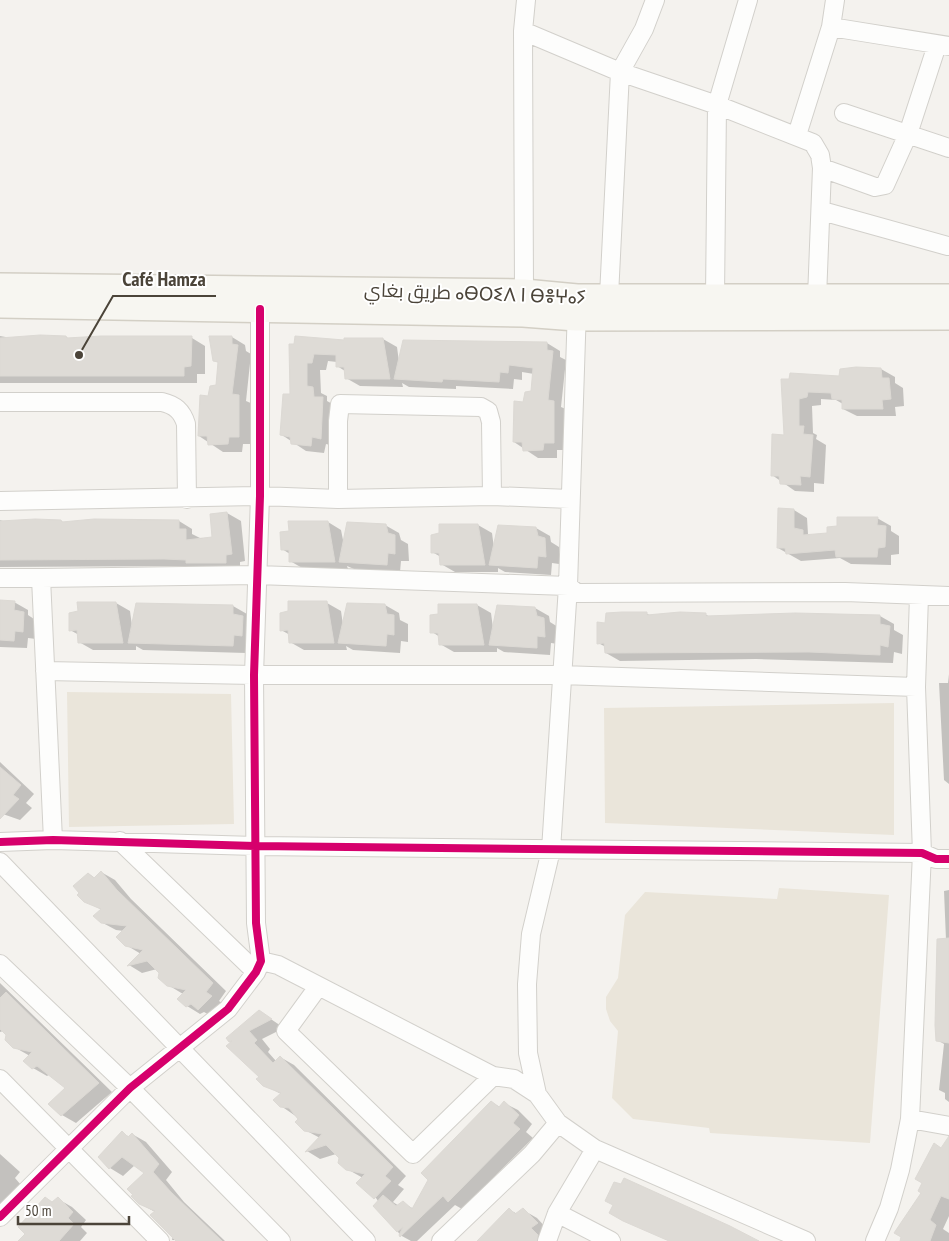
<svg xmlns="http://www.w3.org/2000/svg" width="949" height="1241" viewBox="0 0 949 1241" font-family="'PT Sans Narrow',Cairo,'Noto Sans Tifinagh',sans-serif">
<style>
.education{fill:#eae5da}
.shadow{fill:#0003}
.building{fill:#dedbd6;stroke:#dcd9d4}
.lines{fill:none;stroke-linecap:round;stroke-linejoin:round}
.minor-casing{stroke:#d2d0cb;stroke-width:20}
.secondary-casing{stroke:#d3cfc5;stroke-width:28}
.minor{stroke:#fdfdfc;stroke-width:18}
.secondary{stroke:#f7f6f1;stroke-width:25}
.cycleway-casing{stroke:#fff;stroke-width:11}
.cycleway{stroke:#d6006c;stroke-width:8}
.labels{text-anchor:middle;dominant-baseline:central;stroke-width:4;stroke-linejoin:round;paint-order:stroke}
.street-label{font-size:19px;fill:#4b4439;stroke:#fff}
.leader{fill:none;stroke:#4b4439;stroke-width:2}
.callout-dot{fill:#4b4439;stroke:#fff;stroke-width:2}
.callout-label{font-size:20px;text-anchor:middle;font-weight:bold;fill:#4b4439;stroke:#fff;stroke-width:4;stroke-linejoin:round;paint-order:stroke}
</style>
<rect width="100%" height="100%" fill="#f4f2ee"/>
<path class="education" d="M67 692 231 694 234 824 69 827Z
M894 703V835L605 823 604 708Z
M779 888 889 895 870 1143 710 1133 709 1128 633 1119 612 1098 618 1031 610 1021 606 1009V997L618 978 625 915 645 892 777 899Z"/>
<path class="shadow" d="M0 336 11 338 66 337 70 339 192 338 205 346V374H197V383H0Z
M232 337 245 345 246 351 251 354 246 401 253 404 252 444H243L242 452H223L199 436 209 397 217 386 219 363 214 360Z
M383 339 397 347 399 362 547 343 560 351V357L566 360 561 407 568 410 567 450H557V458H538L514 442 524 403 532 393 534 374 522 372V380L514 379 513 389 456 386V389L409 387 402 383 403 387 360 386 346 378 345 371 337 366V362L328 361 326 370H320L321 393 327 396V401L336 406 334 446 326 444 324 453 306 451 282 435 291 395 290 345Z
M881 369 895 377V383L903 388 904 406 895 407 896 416H857L843 409V404L836 400 821 399V405L812 406 813 433 817 435 816 439 826 445 824 484 814 483V492L795 491 772 475 785 436 783 380 840 377Z
M794 510 807 518 808 534 811 536 828 534 839 527 877 518 891 526V531L899 536V554L891 555V565L851 564 840 558 801 561 778 548Z
M227 513 241 521 245 561 240 562V570H201L195 567 179 566 0 567V520L6 522 61 521 65 523 179 521 192 529V534L200 538H214Z
M328 522 341 530 344 545 385 525 399 533 401 540 408 544 409 561H401L400 572 354 569 347 566 348 569H304L290 561V554L282 549Z
M478 525 492 533 494 548 536 528 550 536 551 542 559 547V564L552 563 551 575 505 572 498 568V572H455L441 564V557L432 552Z
M0 601 14 602 28 610V615L37 621 36 639 28 638 27 648 0 647Z
M116 603 130 611 132 626 137 604 233 606 247 614V620L256 625 246 653 143 650 136 646V650H93L79 642V635L70 630Z
M327 603 341 611 343 625 385 605 399 613 400 620 408 624V642L401 641 400 653 353 650 346 646 347 650H304L290 642V635L281 630Z
M439 605H477L491 613 493 628 535 608 549 616 550 622 558 627V644L551 643 550 655 504 652 497 648V652H454L440 644V637L432 632 440 615Z
M646 613 651 616 705 614 710 617 880 616 894 624V630L903 635 902 654 894 652 893 663 756 659 620 661 606 653V647L598 643 606 624Z
M949 674V784L944 780 939 683H948Z
M0 762 34 794 26 803 32 808 20 820 0 813Z
M101 872 115 880 131 899 226 991 219 1001 225 1005 213 1017 204 1012 200 1014 187 1006 183 994 168 985 157 969 142 973 129 965 141 954 126 945 124 931 116 930 101 922 102 910 85 901 89 874 95 878Z
M949 890V1102L945 1099V1093L939 1090 944 1044 937 1040V955L938 940H946L944 891Z
M0 983 112 1092 76 1123 62 1115 67 1087 50 1074 47 1076 33 1068 30 1056 14 1047 7 1035 3 1031 0 1032Z
M259 1011 284 1028 262 1039 270 1049 268 1052 276 1061 280 1057 294 1065 406 1176 398 1185 404 1189 393 1202 399 1206 403 1203 414 1209 491 1102 500 1107 504 1103 518 1110 532 1124 526 1132 533 1138 462 1209 455 1205 417 1241H411L400 1235 363 1178 347 1169 336 1154 320 1159 307 1151 320 1138 305 1130 300 1119 281 1106V1094L264 1085 261 1077 230 1041Z
M122 1133 130 1137 132 1134 146 1142 172 1172 166 1180 184 1202 225 1241 172 1240 173 1236 155 1212 139 1203 146 1173 135 1165 123 1176 110 1168Z
M949 1143V1216L943 1229 949 1233V1241H901L942 1149Z
M0 1154 20 1172 15 1178 21 1185 0 1206Z
M58 1199 72 1207 86 1220 81 1227 87 1233 80 1241H19Z
M509 1209 517 1214 523 1210 537 1218 550 1232 547 1241H485Z"/>
<path class="building" d="M40 335 66 336 67 338 101 336H192L191 366 184 367V376H0V338Z
M209 336H232V344L238 345 232 394 239 395V437H229L228 444 208 445 207 436H198L200 395 208 396 210 386 216 385 218 362 213 361Z
M295 336 344 340V338H383L390 379H345L344 367H336V355L314 354 312 363H307V386L313 387 314 397H323L321 439 312 437 311 446 291 444 290 437 280 435 283 394H290L289 344H294Z
M403 340 547 342V350L553 351 548 400 554 401V443H544L543 450 523 451 522 442H513L514 401 523 402 525 392 531 391 533 368 509 365 508 373 500 372 499 382 443 379 442 382 394 379Z
M856 367 881 368 882 378H889L891 399 882 400 883 409H842V400L832 399 831 393 808 392 807 397 799 399V426H804L803 434 813 435 810 477 800 476 801 485 780 484 779 476H771L772 434 784 435 781 379H789L790 373 839 376 840 369Z
M778 508 794 509V528L803 530V535L827 533V527L837 526V517H878L877 525 886 526 885 547 878 548 877 557H836L835 550 786 554 785 548H777Z
M227 512 232 554 226 555V563H186V560L164 559 0 560V521L35 519 61 520 62 522 94 519 179 520V529H186V540L212 537 210 514Z
M288 521H328L335 562H289V550H281L280 532 289 531Z
M347 522 386 524 388 533 395 535V554L388 553 387 565 339 562Z
M439 524H478L485 565H440L439 553H431V535L439 533Z
M498 525 536 527 538 536 545 538 546 557 538 556 537 568 489 565Z
M0 600 15 601 14 610 24 612 23 632 15 631 14 641 0 640Z
M288 601H327L334 643H289L288 630 280 631V613L288 611Z
M77 602H116L123 643H78L77 630 69 631V613L78 611Z
M136 603 233 605V614L243 616 242 636 234 635 233 646 128 643Z
M347 603 385 604 387 614 394 615V635L387 634 386 646 338 643Z
M438 604H477L484 645H439L438 633H430V615L438 614Z
M497 605 535 607 537 616 544 618 545 637 537 636V648L489 645Z
M622 612H647V615L680 612 706 613V616L795 613 880 615V624L890 626 888 647 880 645V655L809 652 605 653 604 643 597 644V622L605 623 606 613Z
M0 767 21 785 13 795 19 799 0 819Z
M101 871 117 890 213 983 206 992 212 996 198 1010 191 1004 186 1007 177 999 186 990 167 986 158 978 159 973 147 961 127 966 143 950 125 946 116 937 127 926 101 923 93 916 101 909 84 902 77 895 79 893 73 886 88 873 94 878Z
M949 938V1043L936 1041 935 1025 937 939Z
M6 992 99 1083 61 1116 48 1104 65 1088 37 1066 32 1069 23 1061 32 1052 13 1048 5 1040 6 1035 0 1029V998Z
M259 1010 272 1019 249 1031 257 1040 254 1043 273 1063 280 1056 393 1167 385 1176 391 1181 374 1199 356 1183 365 1174 346 1170 338 1163 339 1158 326 1145 305 1152 322 1134 304 1131 295 1122 298 1119 289 1108 280 1107 273 1100 281 1093 263 1086 256 1079 259 1077 226 1046 232 1041 229 1042 226 1038Z
M491 1101 499 1107 504 1101 519 1115 513 1123 520 1129 448 1202 443 1196 400 1237 399 1235 403 1227 397 1232 373 1206 383 1195 396 1206 403 1201 412 1209 428 1180 421 1173Z
M122 1131 128 1137 132 1133 159 1164 153 1172 171 1192 222 1241H176L150 1215 155 1211 139 1204 131 1196 133 1195 127 1189 144 1173 122 1157 109 1169 98 1157Z
M949 1136V1199L941 1196 930 1220 936 1225 930 1241H900L901 1237 894 1233 921 1193 918 1191 922 1183 915 1179 934 1143 941 1148Z
M624 1178 730 1226 759 1241H669L623 1221 609 1213 613 1205 605 1201 614 1182 621 1184Z
M45 1197 52 1202 58 1197 73 1212 68 1218 74 1224 59 1241H18L25 1234 18 1227Z
M509 1208 515 1214 523 1208 538 1223 531 1228 538 1235 537 1241H477Z"/>
<g class="lines">
<g class="minor-casing">
<path id="minor" d="M831 27 949 46
M523 31 526 0
M844 113 949 148
M797 135 831 27 835 0
M822 168 875 187 885 185 908 134 937 45
M822 211 948 246
M524 292 523 31 620 72 717 105 813 143 820 155 822 168 817 298
M609 296 620 72 644 29 655 0
M715 297 717 105 748 0
M0 402H162C175 405 182 411 186 424L187 499
M338 499V421L340 404 481 407 488 411 491 422 492 496
M0 501 260 496 338 499 492 496 570 499
M0 578H41L53 840
M41 578 257 575 568 586 577 593 845 592 949 596
M45 671 254 675H561L916 687
M120 841 256 972
M0 842 53 840 255 846 922 853 936 859H949
M0 862 366 1241
M261 961 278 965 493 1076 514 1079 537 1094 558 1123 595 1149 806 1241
M0 964 130 1088 281 1241
M318 987 286 1031 413 1154 493 1076
M0 1079 160 1241
M537 1094 528 1053 527 984 531 934 551 850 568 586 577 307
M910 1119 949 1126
M557 1213 611 1241
M0 1217 130 1088 228 1009 256 972 261 961 256 923 254 675 260 496V309
M441 1241 532 1154 558 1123
M547 1241 557 1213 595 1149
M875 1241 889 1208 900 1170 910 1119 922 853 916 687 919 596"/>
</g>
<g class="secondary-casing">
<path id="secondary" d="M0 286 524 292 577 297H949
M0 305 523 314 576 318 949 317"/>
</g>
<use href="#minor" class="minor"/>
<use href="#secondary" class="secondary"/>
<g class="cycleway-casing">
<path id="cycleway" d="M0 842 53 840 255 846 922 853 936 859H949
M0 1217 130 1088 228 1009 256 972 261 961 256 923 254 675 260 496V309"/>
</g>
<use href="#cycleway" class="cycleway"/>
</g>
<g class="labels">
<g class="street-label">
<text transform="translate(475 293) rotate(2)">طريق بغاي ⴰⴱⵔⵉⴷ ⵏ ⴱⴻⵖⴰⵢ</text>
</g>
</g>
<path class="leader" d="M79 355L113 296H216"/>
<circle class="callout-dot" cx="79" cy="355" r="5"/>
<g class="callout-label">
<text x="164" y="286">Café Hamza</text>
</g>
<path d="M18 1216v8h111v-8" fill="none" stroke="#4b4439" stroke-width="2.5"/>
<text x="25" y="1216" font-size="15" fill="#4b4439" stroke="#ffffff" stroke-width="4" paint-order="stroke">50 m</text>
</svg>
